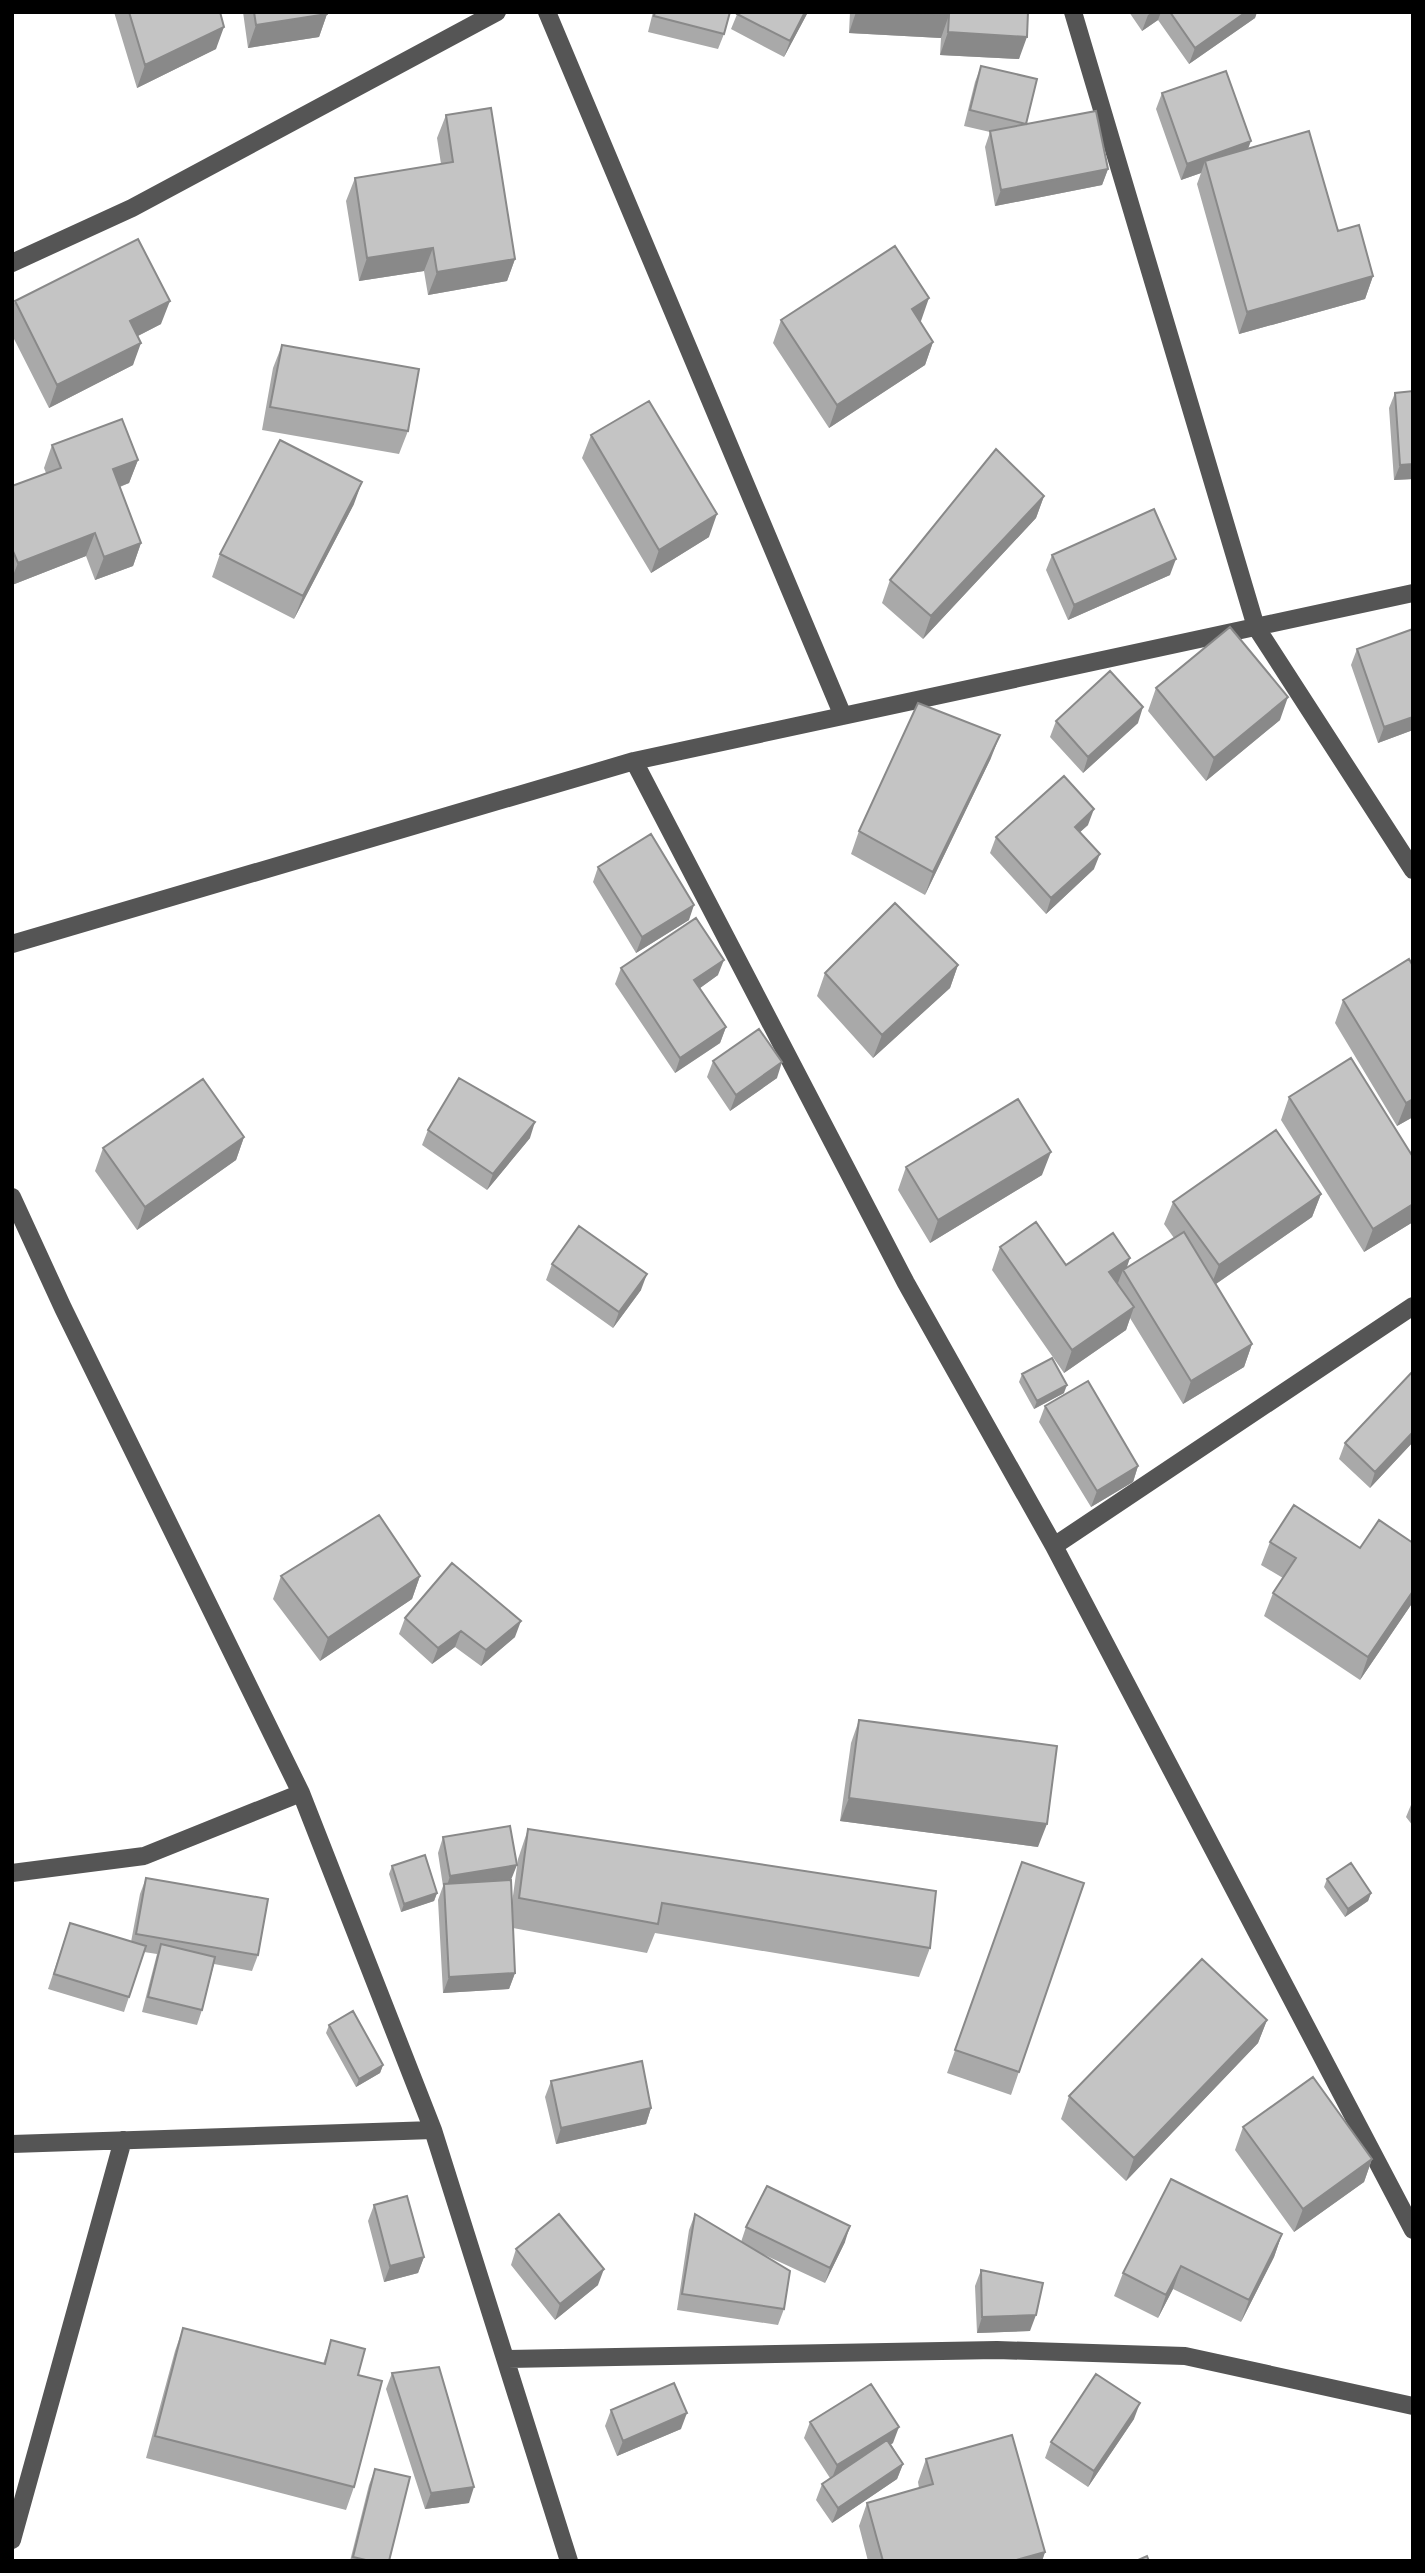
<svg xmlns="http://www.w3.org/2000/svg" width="1425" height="2573" viewBox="0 0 1425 2573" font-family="'IBM Plex Sans',sans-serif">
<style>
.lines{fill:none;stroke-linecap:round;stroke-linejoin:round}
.minor{stroke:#555;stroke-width:18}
.wall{fill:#a9a9a9}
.shaded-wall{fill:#898989}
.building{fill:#c4c4c4;stroke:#898989;stroke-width:2}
</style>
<rect width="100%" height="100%" fill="#fff"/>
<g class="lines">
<path class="minor" d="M547 12 843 716
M1073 12 1256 627 1413 870
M12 263 132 208 497 12
M634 761 906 1283 1054 1546 1413 2230
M12 944 634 761 1413 593
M12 1197 63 1308 301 1793 433 2130 569 2561
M1054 1546 1413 1306
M12 1873 144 1856 301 1793
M12 2144 433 2130
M506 2359 997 2350 1185 2356 1413 2406
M12 2540 123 2140"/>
</g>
<path class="wall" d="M114 12H220L216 49 137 88Z
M243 12H327V14L319 37 248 48Z
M653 12H730L724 34 718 49 648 32Z
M738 12H808L784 57 731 29Z
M850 12H1028L1019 59 940 55 941 38 849 33Z
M1129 12H1257L1255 18 1189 64 1158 20 1142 31Z
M981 66 1026 124 1108 169 1102 185 995 206 985 147 990 132 964 126 975 82Z
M1162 93 1248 148 1338 231 1373 276 1365 299 1239 334 1197 184 1201 173 1181 180 1156 109Z
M446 115 515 259 507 281 428 295 424 271 359 281 346 201 355 178 441 164 437 138Z
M15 301 161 324 138 336 133 365 49 408 12 335V308Z
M781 320 921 321H920L933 342 925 365 829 428 773 343Z
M282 345 408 431 399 454 262 430 273 368Z
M1413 391V479L1394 480 1389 408 1395 393Z
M591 435 709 537 651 573 582 458Z
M52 445 138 460 129 483 120 487 141 543 133 566 95 580 86 556 12 585V486L46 473 44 468Z
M1044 496 1036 518 923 639 882 603 890 580Z
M354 504 294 619 212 577 220 554Z
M1052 555 1170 575 1068 620 1046 570Z
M1357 649 1413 730 1378 743 1351 665Z
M1156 688 1280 720 1206 781 1148 711Z
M1056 721 1138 723 1083 773 1050 737Z
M991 758 925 895 851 854 859 831Z
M1088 825 1080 832 1094 869 1046 914 990 853 996 837Z
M598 867 689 920 636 953 593 882Z
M958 965 950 988 873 1058 817 996 825 973Z
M1413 966V1117L1397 1126 1335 1023 1343 1000Z
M621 968 718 975 700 988 726 1027 720 1043 675 1073 615 984Z
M713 1061 777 1078 730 1111 707 1077Z
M1289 1097 1413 1157V1222L1364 1252 1281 1120Z
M428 1130 530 1138 487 1190 422 1145Z
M244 1137 236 1160 137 1230 95 1171 103 1148Z
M906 1167 1042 1175 930 1243 898 1190Z
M1321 1194 1312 1217 1216 1284 1252 1344 1244 1367 1183 1404 1130 1318 1126 1330 1064 1373 992 1270 1000 1247 1066 1265 1127 1268 1174 1238 1164 1224 1173 1202Z
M552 1264 641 1290 613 1328 546 1280Z
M1413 1371V1442L1370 1488 1339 1459 1345 1443Z
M1022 1374 1064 1393 1034 1409 1019 1382Z
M1045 1406 1138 1466 1133 1482 1091 1507 1039 1422Z
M1270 1542 1360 1548 1413 1543V1602L1360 1680 1264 1616 1273 1593 1283 1578 1261 1565Z
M281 1576H420L412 1599 320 1661 273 1599Z
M405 1618 515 1637 481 1666 455 1647 432 1664 399 1634Z
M859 1720 1038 1847 840 1821 851 1743Z
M1413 1800V1826L1406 1817Z
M528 1829 930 1948 919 1977 655 1933 647 1953 513 1928 515 1973 509 1989 443 1993 438 1900 443 1886 438 1853 443 1837 511 1880 512 1903 518 1859Z
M1022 1862 1084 1883 1011 2095 947 2073Z
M392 1866 437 1893 434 1901 401 1912 389 1874Z
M146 1878 258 1955 252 1971 214 1964 202 2010 197 2025 142 2012 157 1954 144 1952 124 2012 48 1989 70 1923 131 1942 140 1894Z
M1327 1879 1371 1893 1368 1901 1345 1917 1324 1887Z
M1267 2020 1258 2043 1126 2181 1061 2119 1069 2096Z
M329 2025 383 2065 380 2073 356 2087 326 2033Z
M551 2081 651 2108 646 2124 556 2144 545 2097Z
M1243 2127 1372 2159 1364 2182 1294 2232 1235 2150Z
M374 2205 424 2257 418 2273 384 2282 368 2221Z
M695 2214 741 2242 746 2227 845 2242 825 2283 758 2252 784 2309 778 2325 677 2310 689 2230Z
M1282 2234 1274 2257 1241 2322 1173 2289 1158 2318 1114 2296 1123 2273Z
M516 2249 598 2285 555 2320 511 2265Z
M981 2270 1030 2331 977 2333 975 2286Z
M183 2328 323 2364 331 2340 358 2375 354 2487 346 2510 146 2458 175 2351Z
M392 2373 469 2503 425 2509 386 2389Z
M611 2410 681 2429 617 2456 605 2426Z
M1134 2419 1088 2487 1045 2458 1051 2442Z
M810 2422 893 2443 891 2444 903 2464 897 2479 832 2523 816 2500 822 2484 830 2478 804 2438Z
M926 2459 1045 2552 1042 2561H868L859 2526 867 2503 919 2488 918 2482Z
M375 2469 389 2561H350L369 2485Z"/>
<path class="shaded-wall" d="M805 12H808L784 57 790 41Z
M856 12H900L949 15 941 38 849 33Z
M1153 12H1161L1158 20 1142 31 1148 15Z
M1246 12H1257L1255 18 1189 64 1195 48Z
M327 14 319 37 248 48 256 25Z
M224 27 216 49 137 88 145 65Z
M948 32 1027 37 1019 59 940 55Z
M1251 141 1245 157 1205 161 1201 173 1181 180 1187 164Z
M1108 169 1102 185 995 206 1001 190Z
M433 248 424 271 359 281 367 258Z
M515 259 507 281 428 295 437 272Z
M1373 276 1365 299 1239 334 1247 312Z
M929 298 921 321 903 332 912 309Z
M170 301 161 324 122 344 130 321Z
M933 342 925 365 829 428 837 405Z
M141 343 133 365 49 408 57 385Z
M138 460 129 483 105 492 113 469Z
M1413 464V479L1394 480 1400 465Z
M362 482 354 504 294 619 303 596Z
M1044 496 1036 518 923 639 931 616Z
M717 514 709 537 651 573 659 550Z
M95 533 86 556 12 585V578L18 563Z
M141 543 133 566 95 580 104 557Z
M1176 559 1170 575 1068 620 1074 605Z
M1288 697 1280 720 1206 781 1214 758Z
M1143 707 1138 723 1083 773 1088 757Z
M1413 717V730L1378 743 1384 727Z
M1000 735 991 758 925 895 933 872Z
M1094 809 1088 825 1069 842 1075 827Z
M1100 854 1094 869 1046 914 1051 898Z
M694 905 689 920 636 953 642 937Z
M724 960 718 975 689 996 694 980Z
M958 965 950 988 873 1058 882 1035Z
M726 1027 720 1043 675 1073 680 1058Z
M782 1062 777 1078 730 1111 736 1095Z
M1413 1099V1117L1397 1126 1406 1103Z
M535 1122 530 1138 487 1190 493 1174Z
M244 1137 236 1160 137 1230 145 1207Z
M1051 1152 1042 1175 930 1243 938 1220Z
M1321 1194 1312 1217 1210 1288 1219 1265Z
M1413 1204V1222L1364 1252 1373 1229Z
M1130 1258 1125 1273 1123 1270 1118 1283 1101 1295 1109 1272Z
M647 1274 641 1290 613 1328 619 1312Z
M1134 1307 1126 1330 1064 1373 1072 1350Z
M1252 1344 1244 1367 1183 1404 1191 1381Z
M1067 1385 1064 1393 1034 1409 1037 1401Z
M1413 1432V1442L1370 1488 1375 1472Z
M1138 1466 1133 1482 1091 1507 1097 1491Z
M420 1576 412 1599 320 1661 328 1638Z
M1413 1591V1602L1360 1680 1368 1657Z
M521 1621 515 1637 481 1666 486 1650Z
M461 1631 455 1647 432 1664 438 1648Z
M849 1798 1047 1824 1038 1847 840 1821Z
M517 1865 511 1880 445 1892 450 1876Z
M437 1893 434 1901 401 1912 404 1904Z
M1371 1893 1368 1901 1345 1917 1348 1909Z
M515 1973 509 1989 443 1993 449 1977Z
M1267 2020 1258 2043 1126 2181 1134 2158Z
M383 2065 380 2073 356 2087 359 2079Z
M651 2108 646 2124 556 2144 561 2128Z
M1372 2159 1364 2182 1294 2232 1303 2209Z
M850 2226 845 2242 825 2283 830 2268Z
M1282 2234 1274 2257 1241 2322 1249 2300Z
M424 2257 418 2273 384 2282 390 2266Z
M1181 2266 1173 2289 1158 2318 1166 2295Z
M604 2269 598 2285 555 2320 560 2304Z
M1036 2315 1030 2331 977 2333 982 2317Z
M1140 2403 1134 2419 1088 2487 1094 2471Z
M687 2413 681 2429 617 2456 623 2441Z
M899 2427 893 2443 831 2481 837 2465Z
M903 2464 897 2479 832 2523 838 2508Z
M474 2487 469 2503 425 2509 431 2493Z
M1045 2552 1042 2561H1013Z"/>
<path class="building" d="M129 12H220L224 27 145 65Z
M254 12H327V14L256 25Z
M655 12H730L724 34 654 16Z
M738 12H805L790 41 737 14Z
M900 12H1028L1027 37 948 32 949 15Z
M1170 12H1246L1195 48Z
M981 66 1037 79 1026 124 970 110Z
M1226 71 1251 141 1187 164 1162 93Z
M491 108 515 259 437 272 433 248 367 258 355 178 453 162 446 115Z
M1096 111 1108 169 1001 190 990 131Z
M1309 131 1338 231 1359 225 1373 276 1247 312 1205 161Z
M138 239 170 301 130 321 141 343 57 385 15 301Z
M895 246 929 298 912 309 933 342 837 405 781 320Z
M282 345 419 369 408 431 270 407Z
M1413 391V464L1400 465 1395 393Z
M649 401 717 514 659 550 591 435Z
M122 419 138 460 113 469 141 543 104 557 95 533 18 563 12 549V486L61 468 52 445Z
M280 440 362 482 303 596 220 554Z
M996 449 1044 496 931 616 890 580Z
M1154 509 1176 559 1074 605 1052 555Z
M1230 627 1288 697 1214 758 1156 688Z
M1413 629V717L1384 727 1357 649Z
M1110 671 1143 707 1088 757 1056 721Z
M918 703 1000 735 933 872 859 831Z
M1064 776 1094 809 1075 827 1100 854 1051 898 996 837Z
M651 834 694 905 642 937 598 867Z
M895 903 958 965 882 1035 825 973Z
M696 918 724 960 694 980 726 1027 680 1058 621 968Z
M1409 959 1413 966V1099L1406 1103 1343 1000Z
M759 1029 782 1062 736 1095 713 1061Z
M1351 1058 1413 1157V1204L1373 1229 1289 1097Z
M459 1078 535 1122 493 1174 428 1130Z
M203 1079 244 1137 145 1207 103 1148Z
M1018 1099 1051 1152 938 1220 906 1167Z
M1276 1130 1321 1194 1219 1265 1173 1202Z
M1036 1222 1066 1265 1113 1233 1130 1258 1109 1272 1134 1307 1072 1350 1000 1247Z
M579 1226 647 1274 619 1312 552 1264Z
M1184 1232 1252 1344 1191 1381 1123 1270Z
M1052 1358 1067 1385 1037 1401 1022 1374Z
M1413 1371V1432L1375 1472 1345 1443Z
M1088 1381 1138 1466 1097 1491 1045 1406Z
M1294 1505 1360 1548 1379 1520 1413 1543V1591L1368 1657 1273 1593 1296 1558 1270 1542Z
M379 1515 420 1576 328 1638 281 1576Z
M452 1563 521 1621 486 1650 461 1631 438 1648 405 1618Z
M859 1720 1057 1746 1047 1824 849 1798Z
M510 1826 517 1865 450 1876 443 1837Z
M528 1829 936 1891 930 1948 662 1903 658 1924 519 1898Z
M425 1855 437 1893 404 1904 392 1866Z
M1022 1862 1084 1883 1019 2072 955 2050Z
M1351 1863 1371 1893 1348 1909 1327 1879Z
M146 1878 268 1899 258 1955 136 1934Z
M511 1880 515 1973 449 1977 444 1884Z
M70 1923 146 1946 129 1997 54 1974Z
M161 1944 215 1957 202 2010 148 1997Z
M1202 1959 1267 2020 1134 2158 1069 2096Z
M353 2011 383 2065 359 2079 329 2025Z
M642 2061 651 2108 561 2128 551 2081Z
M1313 2077 1372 2159 1303 2209 1243 2127Z
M1171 2179 1282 2234 1249 2300 1181 2266 1166 2295 1123 2273Z
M767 2186 850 2226 830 2268 746 2227Z
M407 2196 424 2257 390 2266 374 2205Z
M559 2214 604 2269 560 2304 516 2249Z
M695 2214 790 2271 784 2309 682 2294Z
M981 2270 1043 2283 1036 2315 982 2317Z
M183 2328 325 2364 331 2340 365 2349 358 2375 382 2381 354 2487 155 2436Z
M439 2367 474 2487 431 2493 392 2373Z
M1096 2374 1140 2403 1094 2471 1051 2442Z
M674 2383 687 2413 623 2441 611 2410Z
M871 2384 899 2427 837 2465 810 2422Z
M1012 2435 1045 2552 1013 2561H883L867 2503 933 2484 926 2459Z
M887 2440 903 2464 838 2508 822 2484Z
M375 2469 410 2477 389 2561H370L353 2557Z
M1147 2556 1149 2561H1136Z"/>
<rect width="1425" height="2573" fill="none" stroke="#000000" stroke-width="28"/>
</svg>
